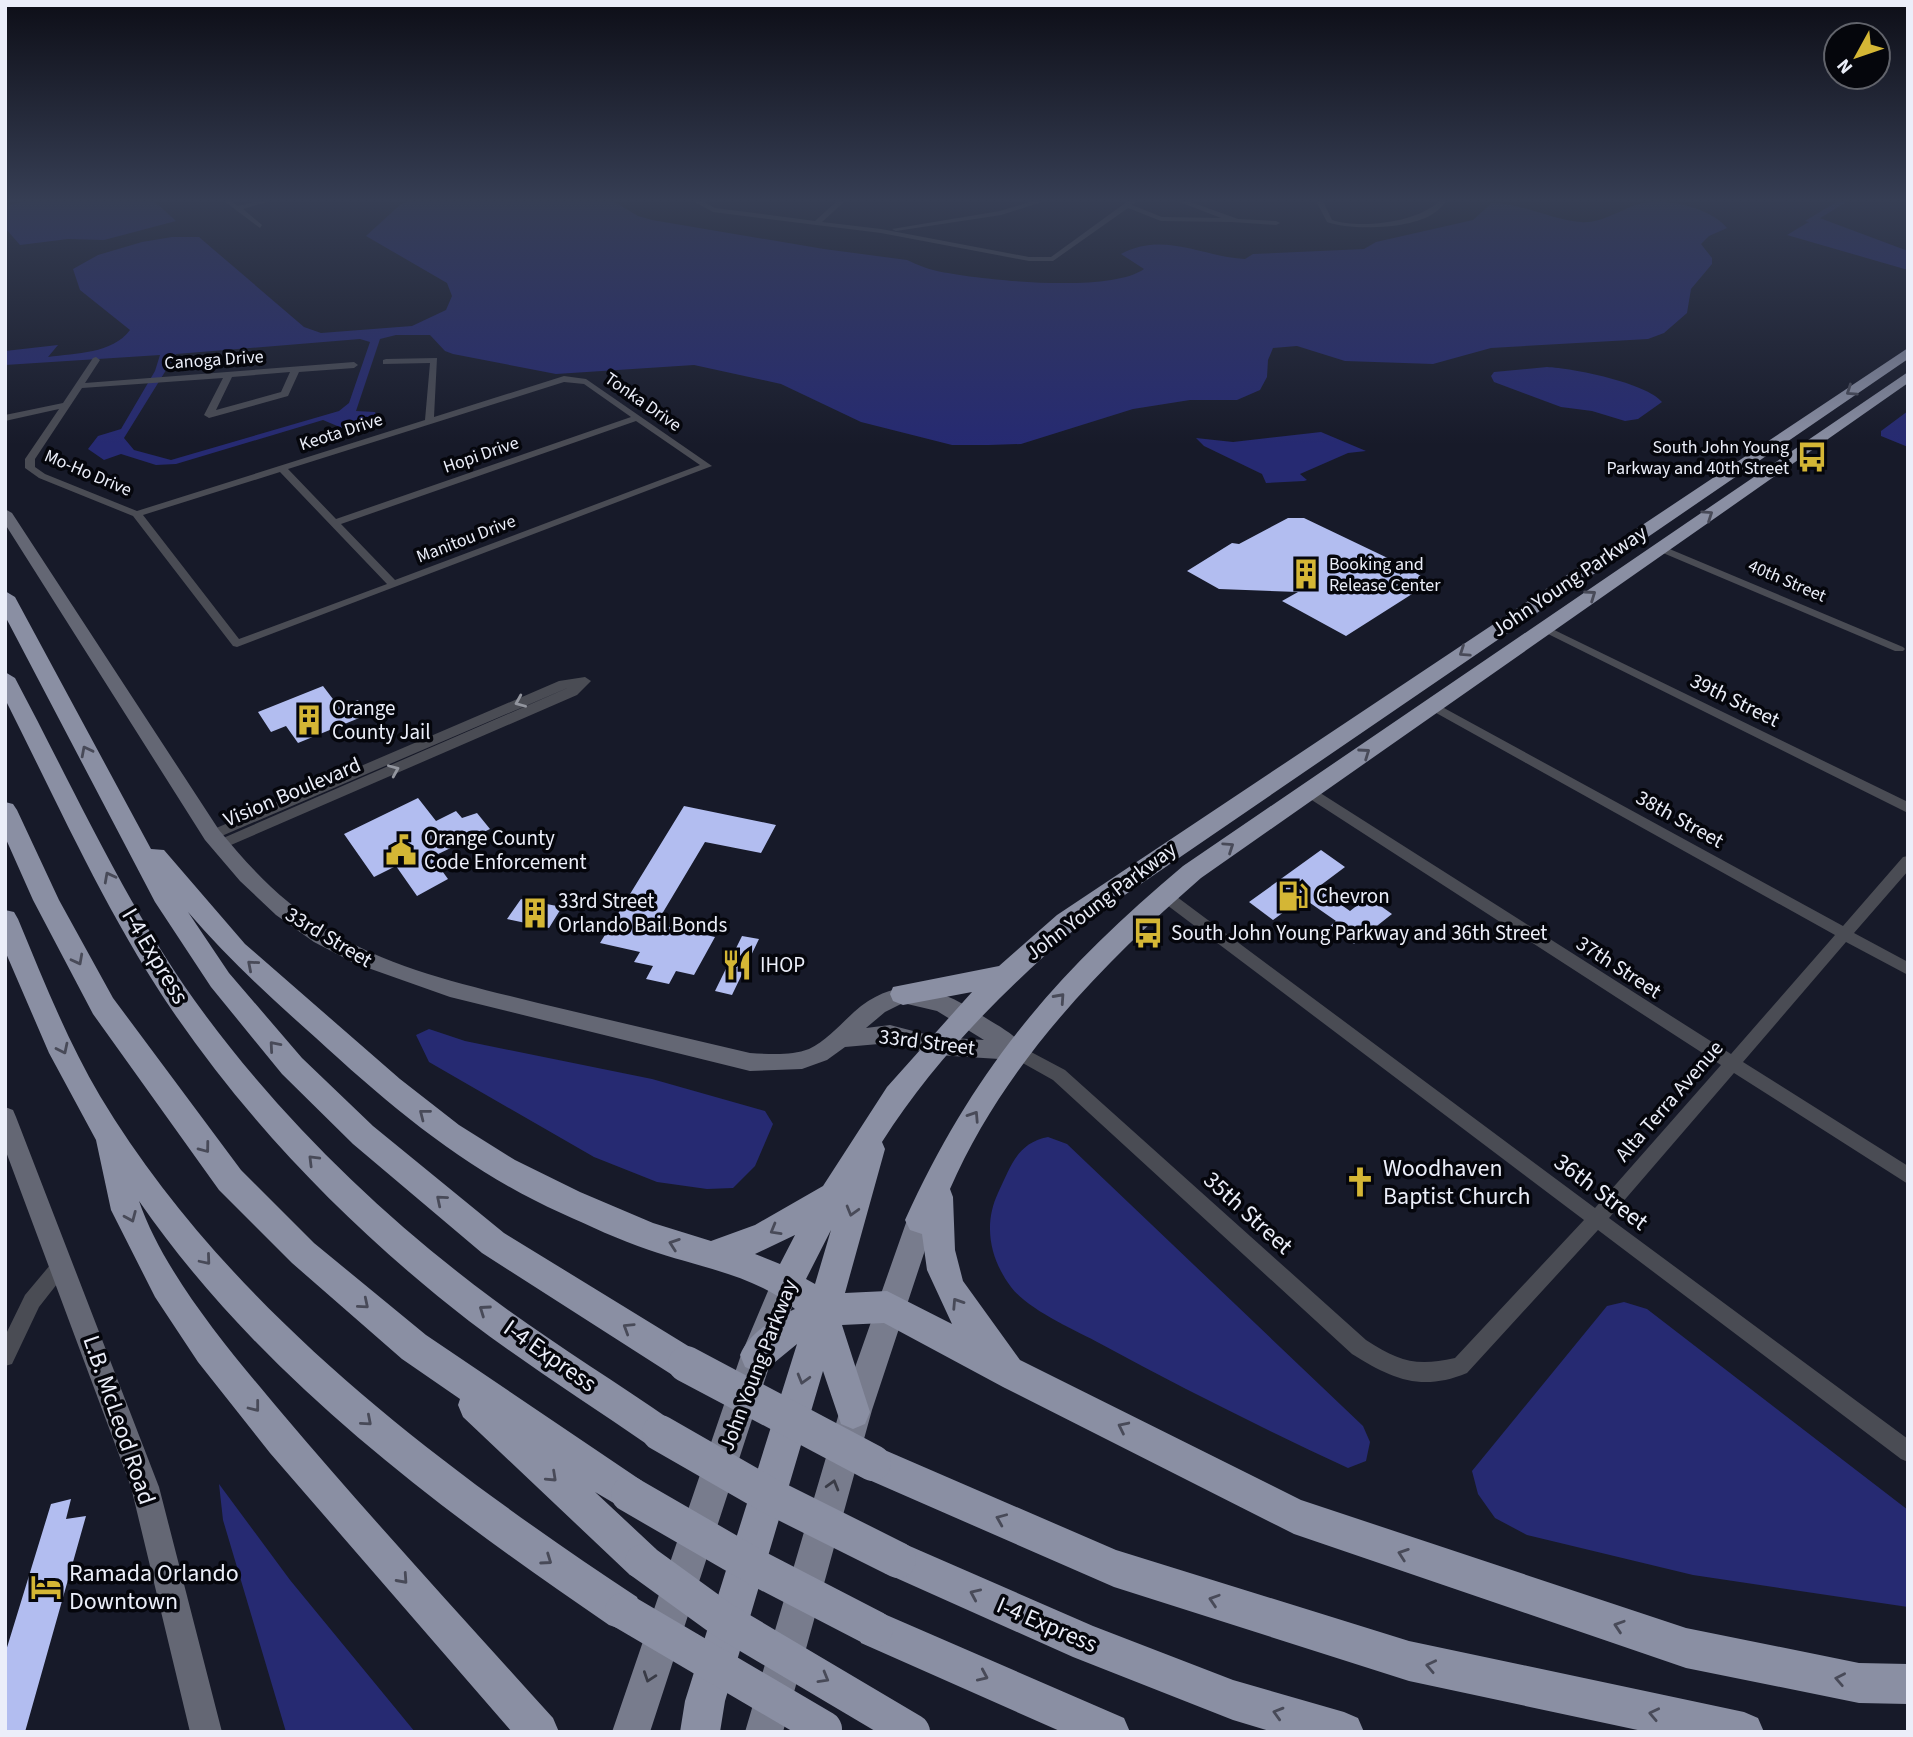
<svg xmlns="http://www.w3.org/2000/svg" width="1913" height="1737" viewBox="0 0 1913 1737" font-family="'Source Sans 3',sans-serif">
<style>
.water{fill:#262a72;fill-rule:evenodd}
.lines{fill:none;stroke-linecap:round;stroke-linejoin:round}
.canal{fill:#262a72;fill-rule:evenodd}
.building{fill:#b2bdf0}
.street{fill:#4a4c54;fill-rule:evenodd}
.secondary{fill:#646774;fill-rule:evenodd}
.primary{fill:#787c8d;fill-rule:evenodd}
.highway{fill:#8a8fa3;fill-rule:evenodd}
.highway-bridge{stroke:#8a8fa3;stroke-width:36}
.oneway{stroke:#484a58}
.oneway2{stroke:#92959e}
.oneway3{stroke:#393b46}
.labels{text-anchor:middle;dominant-baseline:central;stroke-width:7;stroke-linejoin:round;paint-order:stroke}
.far-street-label{font-size:18px;fill:#ebeef9;stroke:#05060c}
.far-poi-label{font-size:18px;fill:#ebeef9;stroke:#05060c;text-anchor:end}
.street-label{font-size:21px;fill:#ebeef9;stroke:#05060c}
.poi-label{font-size:21px;fill:#ebeef9;stroke:#05060c;text-anchor:start}
.near-street-label{font-size:24px;fill:#ebeef9;stroke:#05060c}
.near-poi-label{font-size:24px;fill:#ebeef9;stroke:#05060c;text-anchor:start}
</style>
<rect width="100%" height="100%" fill="#171a29"/>
<path class="water" d="M27 201H154L176 221 104 240 68 239 20 245 5 228V206Z
M409 201H613L638 216 652 220 824 249 907 260C916 264 927 269 937 271 980 280 1109 294 1144 269L1121 254C1164 231 1202 257 1245 259L1253 254 1364 249 1376 242 1473 220 1492 203C1522 203 1551 220 1581 222 1599 224 1621 210 1636 205 1661 196 1710 207 1727 228L1709 236 1701 244 1712 258V264L1691 289 1687 313 1664 333 1648 339 1491 348 1433 364 1345 361 1297 346 1273 348 1268 360 1267 377 1260 390 1237 400H1190L1133 409 1021 444 989 445H952L861 422 781 384 694 365 556 374 453 354 445 351 430 335H396L380 339 356 411 375 412 377 417 342 428 323 420 176 464 156 465 121 454 104 460 88 449 98 436 121 429 155 371 160 355 5 365V351L58 345 48 357C76 353 112 354 130 330L80 290 73 269 98 255 142 242 172 237H199L304 327 321 333 412 326 446 310 452 296 447 283 366 236 401 204ZM360 339 370 342 349 403 339 411 171 460 134 450 124 438 176 354Z
M1817 217 1908 251V270L1787 235Z
M1547 367C1572 368 1647 383 1662 402L1638 419 1625 421 1592 411 1561 407 1494 382 1491 376 1494 372Z
M1908 411V447L1881 436V431Z
M1321 432 1366 451 1348 453 1300 474 1307 480 1304 481 1266 483 1262 474 1204 446 1196 438 1233 442Z
M429 1029 465 1041 652 1079 765 1111 773 1124 755 1166 733 1188 707 1189 657 1182 594 1157 429 1062 416 1035Z
M1048 1137 1067 1144 1363 1426 1370 1442 1366 1461 1348 1468C1264 1429 1182 1388 1101 1344 1075 1330 1028 1310 1011 1287 990 1259 983 1225 998 1193 1011 1166 1017 1143 1048 1137Z
M1624 1302 1647 1309 1908 1510V1607L1693 1575 1527 1535 1495 1518 1478 1494 1472 1471 1607 1306Z
M219 1484 290 1580 415 1732H286L223 1520Z"/>
<g class="lines">
<path class="canal" d="M1838 201H1848L1812 223 1805 221Z"/>
</g>
<path class="building" d="M1288 518H1304L1396 562 1400 575 1409 569 1431 582 1346 636 1282 601 1298 592 1219 589 1187 571 1232 543 1239 544Z
M323 686 339 707 358 700 369 714 298 743 286 726 271 732 258 712Z
M418 798 436 821 456 811 462 818 477 813 490 829 432 857 448 879 417 896 396 866 374 877 344 834Z
M684 806 776 825 761 853 705 842 656 924 715 937 694 975 676 971 669 984 646 979 653 966 634 962 640 952 600 943Z
M1321 850 1345 867 1317 888 1350 911 1368 897 1392 914 1354 944 1329 927 1336 921 1303 898 1273 920 1249 902Z
M521 899 562 907 549 928 507 919Z
M742 936 759 939 732 995 715 991Z
M71 1499 66 1519 86 1516 25 1732H5V1654L51 1504Z"/>
<g class="lines">
<path class="street" d="M224 201H232L238 206 258 201H271L243 209 262 225 260 228Z
M693 201H702L715 208 815 221 837 201H845L822 222 881 229 1029 257H1051L1128 201H1136L1132 205 1162 217 1221 218 1177 201H1188L1238 219 1276 221 1280 223 1276 225 1232 222 1161 221 1128 208 1053 261H1029L881 233 713 212Z
M1033 201H1045L1001 215 896 231 892 229 1000 211Z
M1316 201H1323L1332 220C1359 229 1418 223 1439 201H1446C1443 205 1439 210 1434 213 1412 229 1352 231 1327 222Z
M96 357 100 360 85 383 354 362 358 365 354 368 299 372 288 396 209 418 204 415 223 378 82 388 35 459V467L45 474 137 511 425 420 430 363 383 364V360L386 359 437 358 434 417 564 376 586 379 712 466 237 647 233 646 133 516 39 478 25 468V459L59 409 5 421V415L63 403 93 358ZM290 372 281 392 216 410 232 377ZM564 382 584 384 631 417 336 519 288 469ZM636 421 700 465 395 580 341 524ZM280 472 387 584 239 639 143 515Z
M1660 545 1903 647 1905 649 1903 651H1895L1656 550V546Z
M1544 625 1908 802V813L1540 630 1538 628Z
M585 677 591 681 577 695 224 848H214L212 845 214 842 572 686 217 838H207L205 835 207 832 559 681Z
M1433 702 1843 926 1903 857 1908 856V871L1854 933 1908 962V975L1846 942 1743 1062 1908 1166V1184L1734 1073 1609 1218 1908 1439V1462L1901 1459 1598 1230 1467 1373C1421 1392 1392 1379 1352 1354L1053 1080 1010 1056 1008 1051 1010 1046 1016 1044 1065 1070 1366 1340C1399 1361 1415 1367 1455 1358L1584 1220 1159 899 1157 895 1159 891H1169L1595 1208 1721 1065 1304 795 1302 792 1304 789H1314L1731 1054 1835 935 1429 709 1427 706Z
M62 1255 68 1258 71 1264 68 1270 39 1307 12 1364 5 1366V1336L25 1295 56 1258Z"/>
<path class="secondary" d="M5 509 12 513 219 830C251 869 284 904 328 930 391 969 466 985 538 1003 609 1020 679 1036 750 1053 769 1054 791 1056 809 1049 826 1041 840 1025 854 1012 897 974 937 986 981 1015 995 1024 1019 1036 1027 1051L1024 1057 1015 1060 936 1055 890 1043 845 1047 827 1060 802 1069 750 1071 450 997 354 963 314 942 276 915 240 881 205 840 5 524ZM903 1003 937 1011 984 1040 936 1037 890 1025 866 1028 885 1012Z
M5 1107 13 1110 16 1117 159 1487 222 1732H190L131 1487 5 1149Z"/>
<path class="primary" d="M921 1207 931 1211 935 1220 872 1410 783 1732H745L840 1410 907 1220 911 1211Z
M787 1268 798 1272 802 1282 773 1355 650 1732H612L741 1355 776 1272Z"/>
<path class="highway" d="M1908 348V359L1075 929C1002 992 934 1060 882 1142L885 1149 845 1293 887 1291 952 1324 927 1270 922 1234 910 1230 905 1220C974 1068 1056 973 1183 866L1908 372V383L1201 878C1100 966 1004 1065 950 1189L953 1197 955 1250 963 1281 1020 1360 1301 1500 1686 1628 1859 1663 1908 1664V1704L1859 1703 1686 1668 1294 1534 1003 1387 884 1323 842 1325 870 1412 865 1424 853 1429 841 1424 823 1371 725 1701 720 1732H680L685 1701 797 1344 769 1367 757 1372 745 1367 740 1355C749 1333 774 1318 795 1309 759 1276 694 1266 649 1250 619 1240 590 1226 561 1213 467 1171 391 1107 316 1038 271 998 227 958 188 912L229 973 302 1058 373 1126 504 1233 698 1352 703 1364 698 1376 686 1381 674 1376 482 1253 353 1144 282 1074 211 987 155 902 5 616V591L15 597 151 849 164 850 245 944 400 1079 459 1125 515 1160 580 1192 653 1223 711 1241 755 1225 823 1186 887 1087 972 992 903 1005 893 1001 890 994 893 987 999 966 1057 915ZM831 1230 815 1284 806 1279ZM795 1235 780 1264 755 1254Z
M5 672 15 678C73 787 124 901 195 1001 277 1115 381 1216 493 1299 551 1342 613 1380 672 1421L678 1433 672 1445 660 1451 648 1445C588 1404 527 1365 469 1321 358 1235 256 1132 176 1016 108 917 59 806 5 699Z
M5 802 13 804 17 810 59 900 113 998 241 1170 314 1243 426 1335 642 1481 647 1494 642 1507 629 1512 595 1492 656 1549 662 1562 656 1575 643 1581 630 1575 463 1417 458 1405 460 1399 402 1359 292 1263 219 1190 93 1014 33 900 5 837Z
M5 910 14 912 18 919C43 979 67 1040 100 1096 226 1306 436 1464 637 1597L642 1611 637 1625 623 1630 609 1625C436 1507 260 1376 139 1201 164 1274 232 1354 281 1412 369 1516 462 1617 553 1718L559 1732H512L270 1453 198 1362 155 1297 111 1210 96 1140 49 1053 5 951Z
M873 1445 1116 1550 1409 1641 1744 1712 1758 1718 1764 1732H1647L1409 1681 1114 1587 860 1476 855 1463 860 1450Z
M898 1541 1093 1626 1233 1680 1344 1712 1358 1718 1364 1732H1273L1233 1720 1073 1657 885 1573 879 1560 885 1547Z
M875 1610 1124 1718 1130 1732H1062L861 1643 856 1629 861 1615Z"/>
<path class="highway-bridge" d="M686 1364 873 1463
M660 1433 768 1495 898 1560
M629 1494 757 1568 875 1629
M643 1562 723 1620 912 1732
M623 1611 824 1729"/>
</g>
<defs><path id="oneway-chevron" d="M-2-3.5L2.5 0L-2 3.5" fill="none" stroke-width="1.6" stroke-linecap="round" stroke-linejoin="round" transform="scale(1.75)"/></defs>
<g class="oneway">
<use href="#oneway-chevron" transform="translate(1851 391) rotate(146)"/>
<use href="#oneway-chevron" transform="translate(1708 515) rotate(-34)"/>
<use href="#oneway-chevron" transform="translate(1591 595) rotate(-35)"/>
<use href="#oneway-chevron" transform="translate(1464 652) rotate(146)"/>
<use href="#oneway-chevron" transform="translate(86 751) rotate(-117)"/>
<use href="#oneway-chevron" transform="translate(1365 753) rotate(-35)"/>
<use href="#oneway-chevron" transform="translate(1229 847) rotate(-34)"/>
<use href="#oneway-chevron" transform="translate(109 877) rotate(-118)"/>
<use href="#oneway-chevron" transform="translate(78 960) rotate(62)"/>
<use href="#oneway-chevron" transform="translate(252 965) rotate(-139)"/>
<use href="#oneway-chevron" transform="translate(1060 998) rotate(-48)"/>
<use href="#oneway-chevron" transform="translate(274 1046) rotate(-131)"/>
<use href="#oneway-chevron" transform="translate(63 1049) rotate(64)"/>
<use href="#oneway-chevron" transform="translate(424 1114) rotate(-142)"/>
<use href="#oneway-chevron" transform="translate(974 1116) rotate(-57)"/>
<use href="#oneway-chevron" transform="translate(205 1148) rotate(53)"/>
<use href="#oneway-chevron" transform="translate(313 1160) rotate(-135)"/>
<use href="#oneway-chevron" transform="translate(441 1200) rotate(-140)"/>
<use href="#oneway-chevron" transform="translate(852 1211) rotate(106)"/>
<use href="#oneway-chevron" transform="translate(131 1217) rotate(67)"/>
<use href="#oneway-chevron" transform="translate(775 1230) rotate(150)"/>
<use href="#oneway-chevron" transform="translate(674 1244) rotate(-161)"/>
<use href="#oneway-chevron" transform="translate(206 1260) rotate(50)"/>
<use href="#oneway-chevron" transform="translate(957 1303) rotate(-123)"/>
<use href="#oneway-chevron" transform="translate(364 1304) rotate(40)"/>
<use href="#oneway-chevron" transform="translate(484 1310) rotate(-145)"/>
<use href="#oneway-chevron" transform="translate(628 1328) rotate(-148)"/>
<use href="#oneway-chevron" transform="translate(803 1379) rotate(106)"/>
<use href="#oneway-chevron" transform="translate(255 1407) rotate(52)"/>
<use href="#oneway-chevron" transform="translate(367 1421) rotate(41)"/>
<use href="#oneway-chevron" transform="translate(1123 1427) rotate(-154)"/>
<use href="#oneway-chevron" transform="translate(552 1477) rotate(43)"/>
<use href="#oneway-chevron" transform="translate(1001 1519) rotate(-157)"/>
<use href="#oneway-chevron" transform="translate(1403 1554) rotate(-161)"/>
<use href="#oneway-chevron" transform="translate(547 1560) rotate(35)"/>
<use href="#oneway-chevron" transform="translate(403 1579) rotate(48)"/>
<use href="#oneway-chevron" transform="translate(975 1594) rotate(-156)"/>
<use href="#oneway-chevron" transform="translate(1214 1600) rotate(-162)"/>
<use href="#oneway-chevron" transform="translate(1619 1626) rotate(-162)"/>
<use href="#oneway-chevron" transform="translate(1431 1666) rotate(-168)"/>
<use href="#oneway-chevron" transform="translate(983 1676) rotate(24)"/>
<use href="#oneway-chevron" transform="translate(824 1678) rotate(30)"/>
<use href="#oneway-chevron" transform="translate(1840 1679) rotate(-169)"/>
<use href="#oneway-chevron" transform="translate(1278 1713) rotate(-164)"/>
<use href="#oneway-chevron" transform="translate(1654 1714) rotate(-168)"/>
</g>
<g class="oneway2">
<use href="#oneway-chevron" transform="translate(520 702) rotate(157)"/>
<use href="#oneway-chevron" transform="translate(394 770) rotate(-23)"/>
</g>
<g class="oneway3">
<use href="#oneway-chevron" transform="translate(833 1485) rotate(-74)"/>
<use href="#oneway-chevron" transform="translate(649 1677) rotate(109)"/>
</g>
<linearGradient id="sky" x2="0" y2="1"><stop stop-color="#0d0e17"/><stop offset="0.45" stop-color="#363e54"/><stop offset="1" stop-color="#363e54" stop-opacity="0"/></linearGradient>
<rect width="1913" height="445" fill="url(#sky)"/>
<defs>
<g id="bus-bare" transform="scale(2.415)"><path d="M-5-6H5V4H4V6H2V4H-2V6H-4V4H-5ZM-3.5-4V0h7V-4ZM-3.5 1.2v1.5H-2V1.2ZM2 1.2v1.5H3.5V1.2Z" fill="#d4b635" stroke="#05060c" stroke-width="2.5" paint-order="stroke"/></g>
<g id="building-bare" transform="scale(2.415)"><path d="M-4-6H4V6H1V3H-1V6H-4ZM-2.5-4.3h1.7v1.8h-1.7ZM.8-4.3h1.7v1.8H.8ZM-2.5-1h1.7V.8h-1.7ZM.8-1h1.7V.8H.8Z" fill="#d4b635" stroke="#05060c" stroke-width="2.5" paint-order="stroke"/></g>
<g id="civic-bare" transform="scale(2.415)"><path d="M-.6-6.5H3V-4.5H.6V-3L4-1V1h2V6H-6V1h2V-1L-.6-3ZM-1.2 2.5V6h2.4V2.5Z" fill="#d4b635" stroke="#05060c" stroke-width="2.5" paint-order="stroke"/></g>
<g id="fuel-bare" transform="scale(2.415)"><path d="M-5.5-6h7V0h2V4h1.3V-2.5L3-4.5l.8-.8L6-3V5H2.5V1h-1V6h-7ZM-4.2-4.7v3.2H.2V-4.7Z" fill="#d4b635" stroke="#05060c" stroke-width="2.5" paint-order="stroke"/></g>
<g id="restaurant-bare" transform="scale(2.415)"><path d="M-5-6h1v4h1v-4h1v4h1v-4h1v5L-1.5 .5V6h-2V.5L-5-1ZM5-6V6H3V1.5H1.5Q1.5-4 5-6Z" fill="#d4b635" stroke="#05060c" stroke-width="2.5" paint-order="stroke"/></g>
<g id="church-bare" transform="scale(2.415)"><path d="M-1.2-6h2.4v3.5h3.3v2.4h-3.3V6h-2.4V-.1h-3.3v-2.4h3.3Z" fill="#d4b635" stroke="#05060c" stroke-width="2.5" paint-order="stroke"/></g>
<g id="hotel-bare" transform="scale(2.415)"><path d="M-6-4.5h1.5V1H6V5H4.5V3h-9V5H-6ZM-4 0a1.8 1.8 0 1 1 3.6 0ZM.5 0V-2.5h3Q6-2.5 6 0Z" fill="#d4b635" stroke="#05060c" stroke-width="2.5" paint-order="stroke"/></g>
</defs>
<g fill-rule="evenodd">
<use href="#bus-bare" x="1812" y="457"/>
<use href="#building-bare" x="1306" y="574"/>
<use href="#building-bare" x="309" y="720"/>
<use href="#civic-bare" x="401" y="850"/>
<use href="#fuel-bare" x="1293" y="896"/>
<use href="#building-bare" x="535" y="913"/>
<use href="#bus-bare" x="1148" y="933"/>
<use href="#restaurant-bare" x="737" y="965"/>
<use href="#church-bare" x="1360" y="1182"/>
<use href="#hotel-bare" x="46" y="1587"/>
</g>
<g class="labels">
<g class="far-street-label">
<text transform="translate(214 360) rotate(-4)">Canoga Drive</text>
<text transform="translate(643 402) rotate(35)">Tonka Drive</text>
<text transform="translate(341 432) rotate(-18)">Keota Drive</text>
<text transform="translate(481 455) rotate(-19)">Hopi Drive</text>
<text transform="translate(88 473) rotate(23)">Mo-Ho Drive</text>
<text transform="translate(466 539) rotate(-21)">Manitou Drive</text>
<text transform="translate(1787 581) rotate(23)">40th Street</text>
</g>
<g class="far-poi-label">
<text x="1789" y="447">South John Young<tspan x="1789" dy="21">Parkway and 40th Street</tspan></text>
<text x="1329" y="564" text-anchor="start">Booking and<tspan x="1329" dy="21">Release Center</tspan></text>
</g>
<g class="street-label">
<text transform="translate(1569 581) rotate(-34)">John Young Parkway</text>
<text transform="translate(1735 700) rotate(26)">39th Street</text>
<text transform="translate(292 792) rotate(-23)">Vision Boulevard</text>
<text transform="translate(1680 819) rotate(29)">38th Street</text>
<text transform="translate(1101 901) rotate(-37)">John Young Parkway</text>
<text transform="translate(329 937) rotate(31)">33rd Street</text>
<text transform="translate(1619 967) rotate(33)">37th Street</text>
<text transform="translate(927 1042) rotate(7)">33rd Street</text>
<text transform="translate(1669 1101) rotate(-49)">Alta Terra Avenue</text>
<text transform="translate(758 1365) rotate(-69)">John Young Parkway</text>
</g>
<g class="poi-label">
<text x="332" y="708">Orange<tspan x="332" dy="24">County Jail</tspan></text>
<text x="424" y="838">Orange County<tspan x="424" dy="24">Code Enforcement</tspan></text>
<text x="1316" y="896">Chevron</text>
<text x="558" y="901">33rd Street<tspan x="558" dy="24">Orlando Bail Bonds</tspan></text>
<text x="1171" y="933">South John Young Parkway and 36th Street</text>
<text x="760" y="965">IHOP</text>
</g>
<g class="near-street-label">
<text transform="translate(155 956) rotate(59)">I-4 Express</text>
<text transform="translate(1601 1192) rotate(37)">36th Street</text>
<text transform="translate(1248 1213) rotate(42)">35th Street</text>
<text transform="translate(550 1356) rotate(35)">I-4 Express</text>
<text transform="translate(119 1420) rotate(71)">L.B. McLeod Road</text>
<text transform="translate(1047 1625) rotate(23)">I-4 Express</text>
</g>
<g class="near-poi-label">
<text x="1383" y="1168">Woodhaven<tspan x="1383" dy="28">Baptist Church</tspan></text>
<text x="69" y="1573">Ramada Orlando<tspan x="69" dy="28">Downtown</tspan></text>
</g>
</g>
<rect width="1913" height="1737" fill="none" stroke="#ebeef9" stroke-width="14"/>
<g transform="translate(1857 56) rotate(230)"><circle r="33" fill="#05060c" stroke="#61636b" stroke-width="2"/>
<path d="M0-5L12 26L0 18L-12 26Z" fill="#d4b635"/>
<text y="-10" font-size="19" font-weight="bold" text-anchor="middle" fill="#ebeef9">N</text>
</g>
</svg>
